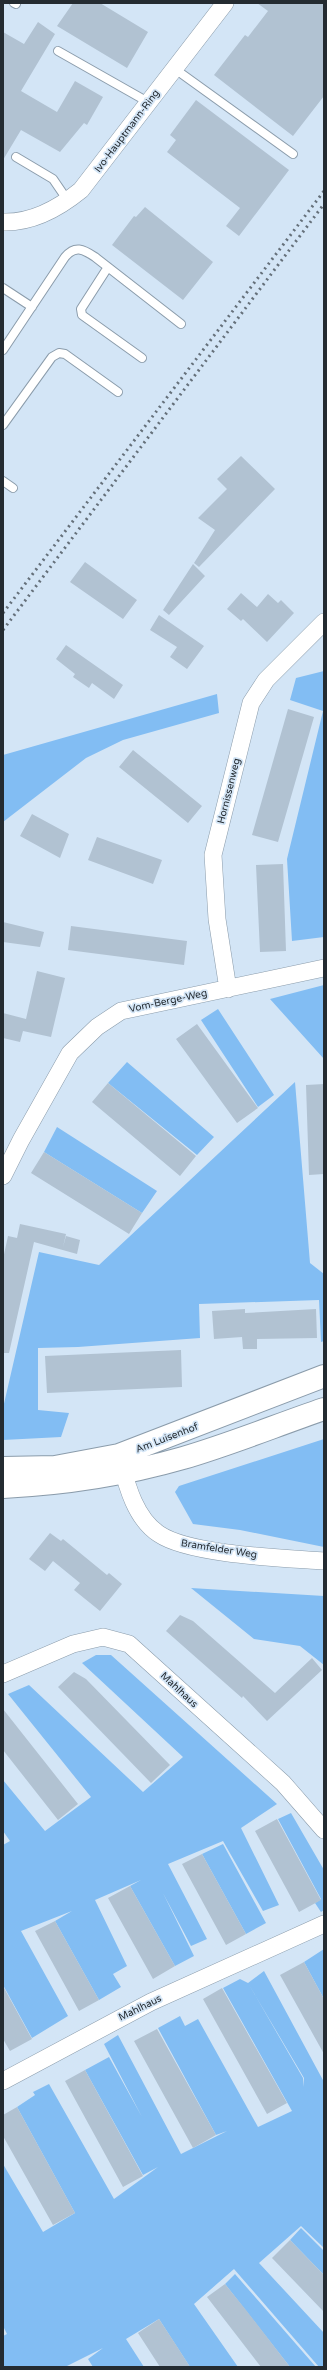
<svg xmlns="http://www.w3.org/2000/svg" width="327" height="2370" viewBox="0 0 327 2370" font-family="'Varela Round',sans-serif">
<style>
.green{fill:#82bdf3}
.building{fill:#b1c2d2}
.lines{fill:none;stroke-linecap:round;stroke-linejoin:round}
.lane-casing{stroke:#8b9cab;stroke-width:10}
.street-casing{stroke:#8b9cab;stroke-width:18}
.secondary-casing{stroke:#8b9cab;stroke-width:24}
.lane{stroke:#fff;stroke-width:8}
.street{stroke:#fff;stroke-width:17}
.secondary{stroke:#fff;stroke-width:22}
.rail{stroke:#65707a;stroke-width:3;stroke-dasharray:2 4;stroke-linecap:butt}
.labels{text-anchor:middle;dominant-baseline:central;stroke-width:3.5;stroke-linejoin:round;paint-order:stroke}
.street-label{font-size:10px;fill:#242b31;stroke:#d3e5f6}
</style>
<rect width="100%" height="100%" fill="#d3e5f6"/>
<path class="green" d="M324 671V937L292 941 287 859 323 711 290 700 296 678Z
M217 694 219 713 123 740 86 758 3 822V755Z
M324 985V1059L270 999Z
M218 1009 274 1095 258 1107 201 1020Z
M127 1062 214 1137 197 1155 108 1083Z
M295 1082 310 1263 324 1274V1341L321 1342 319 1300 199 1304 200 1338 78 1347 38 1348V1410L69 1413 61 1437 3 1440V1408L39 1252 99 1265Z
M57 1127 157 1191 142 1213 44 1152Z
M324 1439V1547L240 1530 193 1524 175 1492 179 1486Z
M191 1588 324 1596V1665L300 1646 254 1639Z
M96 1655H111L277 1804 241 1828 279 1905 263 1911 223 1841 168 1864 207 1939 191 1946 163 1893 194 1956 175 1966 130 1886 141 1880 95 1900 127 1966 113 1974 121 1987 99 2000 55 1921 72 1911 21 1931 68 2016 32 2038 3 1985V1845L10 1841 3 1831V1780L45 1831 91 1797 8 1694 29 1685 143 1792 183 1757 82 1663Z
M291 1813 324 1870V1910L321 1912 315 1903 321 1899 278 1819Z
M223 1844 266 1923 246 1934 202 1854Z
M324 1949V1999L304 1962Z
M264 1971 324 2082V2248L301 2226 259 2263 324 2333V2367H319L234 2269 194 2304 238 2367H190L159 2319 126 2339 144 2367H93L88 2359 103 2348 65 2367H3V2336L7 2334 3 2326V2164L43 2232 75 2213 17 2107 35 2095 33 2092 49 2084 114 2199 158 2167 143 2175 85 2070 109 2057 142 2117 104 2044 118 2035 181 2154 227 2131 216 2135 158 2028 180 2016 185 2026 198 2019 258 2127 292 2111 223 1988 240 1979 248 1983 303 2078V2087L304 2078 248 1983Z
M301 2228 324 2251V2275L290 2240Z
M235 2274 316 2367H290L225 2284Z"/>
<path class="building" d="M73 3H100L148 32 127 68 57 26Z
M257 3H324V96L293 136 214 75 245 35 248 37 268 11Z
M38 22 55 34 21 91 57 112 75 81 103 97 87 125 84 123 60 152 21 130 3 160V32L24 44Z
M196 100 289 170 239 236 226 226 240 208 167 152 176 140 170 135Z
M145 207 213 262 183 300 112 245 134 216 136 217Z
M241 456 275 489 199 567 194 563 215 530 198 518 227 489 217 479Z
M85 562 137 600 123 619 70 582Z
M193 564 205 576 169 615 163 610Z
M241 593 257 607 268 594 278 603 281 600 294 613 267 642 243 619 241 621 227 609Z
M159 615 204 646 187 669 170 657 177 647 150 630Z
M66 645 123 685 114 699 92 683 89 688 73 677 75 674 56 659Z
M288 709 314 717 278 842 252 835Z
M133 750 202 806 188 823 119 767Z
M32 814 69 834 60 858 20 836Z
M97 837 162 860 153 884 88 860Z
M283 864 286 951 260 952 256 865Z
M3 922 44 932 40 947 3 942Z
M71 926 187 941 184 965 68 950Z
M37 971 65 978 51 1037 23 1031 20 1042 3 1038V1013L26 1019Z
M197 1024 258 1108 237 1123 176 1039Z
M108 1083 196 1156 180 1176 92 1102Z
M324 1084V1174L309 1175 306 1085Z
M44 1152 142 1213 129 1234 31 1173Z
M20 1224 66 1234 63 1247 66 1236 80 1240 77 1254 34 1242 9 1353H3V1259L8 1236 17 1238Z
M245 1309V1313L316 1309 317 1338 257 1339V1349H243L242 1337 214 1339 212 1311Z
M181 1350 182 1387 47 1393 45 1356Z
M50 1533 61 1541 63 1539 107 1575 109 1573 122 1584 100 1611 74 1590 80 1583 53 1561 45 1571 29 1559Z
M180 1615 193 1621 275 1693 312 1658 322 1670 267 1721 243 1696 242 1698 166 1631Z
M74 1672 86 1679 170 1765 151 1783 58 1687Z
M3 1709 78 1804 58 1820 3 1750Z
M277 1819 321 1900 299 1912 255 1831Z
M202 1854 246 1934 226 1945 182 1864Z
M130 1886 175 1966 153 1979 108 1898Z
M55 1921 99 2000 79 2011 35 1931Z
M304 1962 324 1999V2054L280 1975Z
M3 1986 32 2039 10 2051 3 2039Z
M222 1988 287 2103 267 2114 203 1999Z
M157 2029 216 2135 193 2148 134 2041Z
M85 2070 143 2176 123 2187 65 2081Z
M17 2107 75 2213 53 2225 3 2136V2115Z
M290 2240 324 2275V2312L272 2258Z
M225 2284 246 2310 290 2367H261L207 2297Z
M159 2319 178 2348 190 2367H160L138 2333Z"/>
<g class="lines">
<g class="lane-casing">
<path id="lane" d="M14 3 16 4
M58 51 148 102
M175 69 293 154
M16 157 53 179 68 201
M108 267 81 309 82 315 142 358
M3 288 32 307
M3 350 65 257C75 245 83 249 95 257L181 324
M3 425 52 357 59 353 65 354 118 392
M3 481 13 488"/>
</g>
<g class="street-casing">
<path id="street" d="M3 222C33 223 59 208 81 190L225 3
M228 989 217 919 213 855 251 703 266 680 324 622
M3 1176 21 1140 70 1053 97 1027 121 1011 324 968
M121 1462C127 1487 136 1519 159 1534 190 1555 284 1558 324 1561
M3 1674 73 1644 103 1637 129 1644 283 1783 324 1830
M3 2081 151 2002 324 1924"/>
</g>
<g class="secondary-casing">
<path id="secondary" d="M3 1468 55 1467 119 1455 324 1376
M3 1487C64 1484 124 1475 183 1458 231 1444 277 1425 324 1409"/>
</g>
<use href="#lane" class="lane"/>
<use href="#street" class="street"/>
<use href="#secondary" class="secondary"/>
<path class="rail" d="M3 613 324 191
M3 630 324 204"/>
</g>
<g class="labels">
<g class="street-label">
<text transform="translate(127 131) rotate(-53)">Ivo-Hauptmann-Ring</text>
<text transform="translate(229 791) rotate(-76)">Hornissenweg</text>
<text transform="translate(168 1001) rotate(-12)">Vom-Berge-Weg</text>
<text transform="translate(167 1438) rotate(-21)">Am Luisenhof</text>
<text transform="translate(219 1549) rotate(9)">Bramfelder Weg</text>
<text transform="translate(179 1690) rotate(43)">Mahlhaus</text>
<text transform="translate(140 2008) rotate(-26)">Mahlhaus</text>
</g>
</g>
<rect width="327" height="2370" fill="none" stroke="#242b31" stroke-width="8"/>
</svg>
